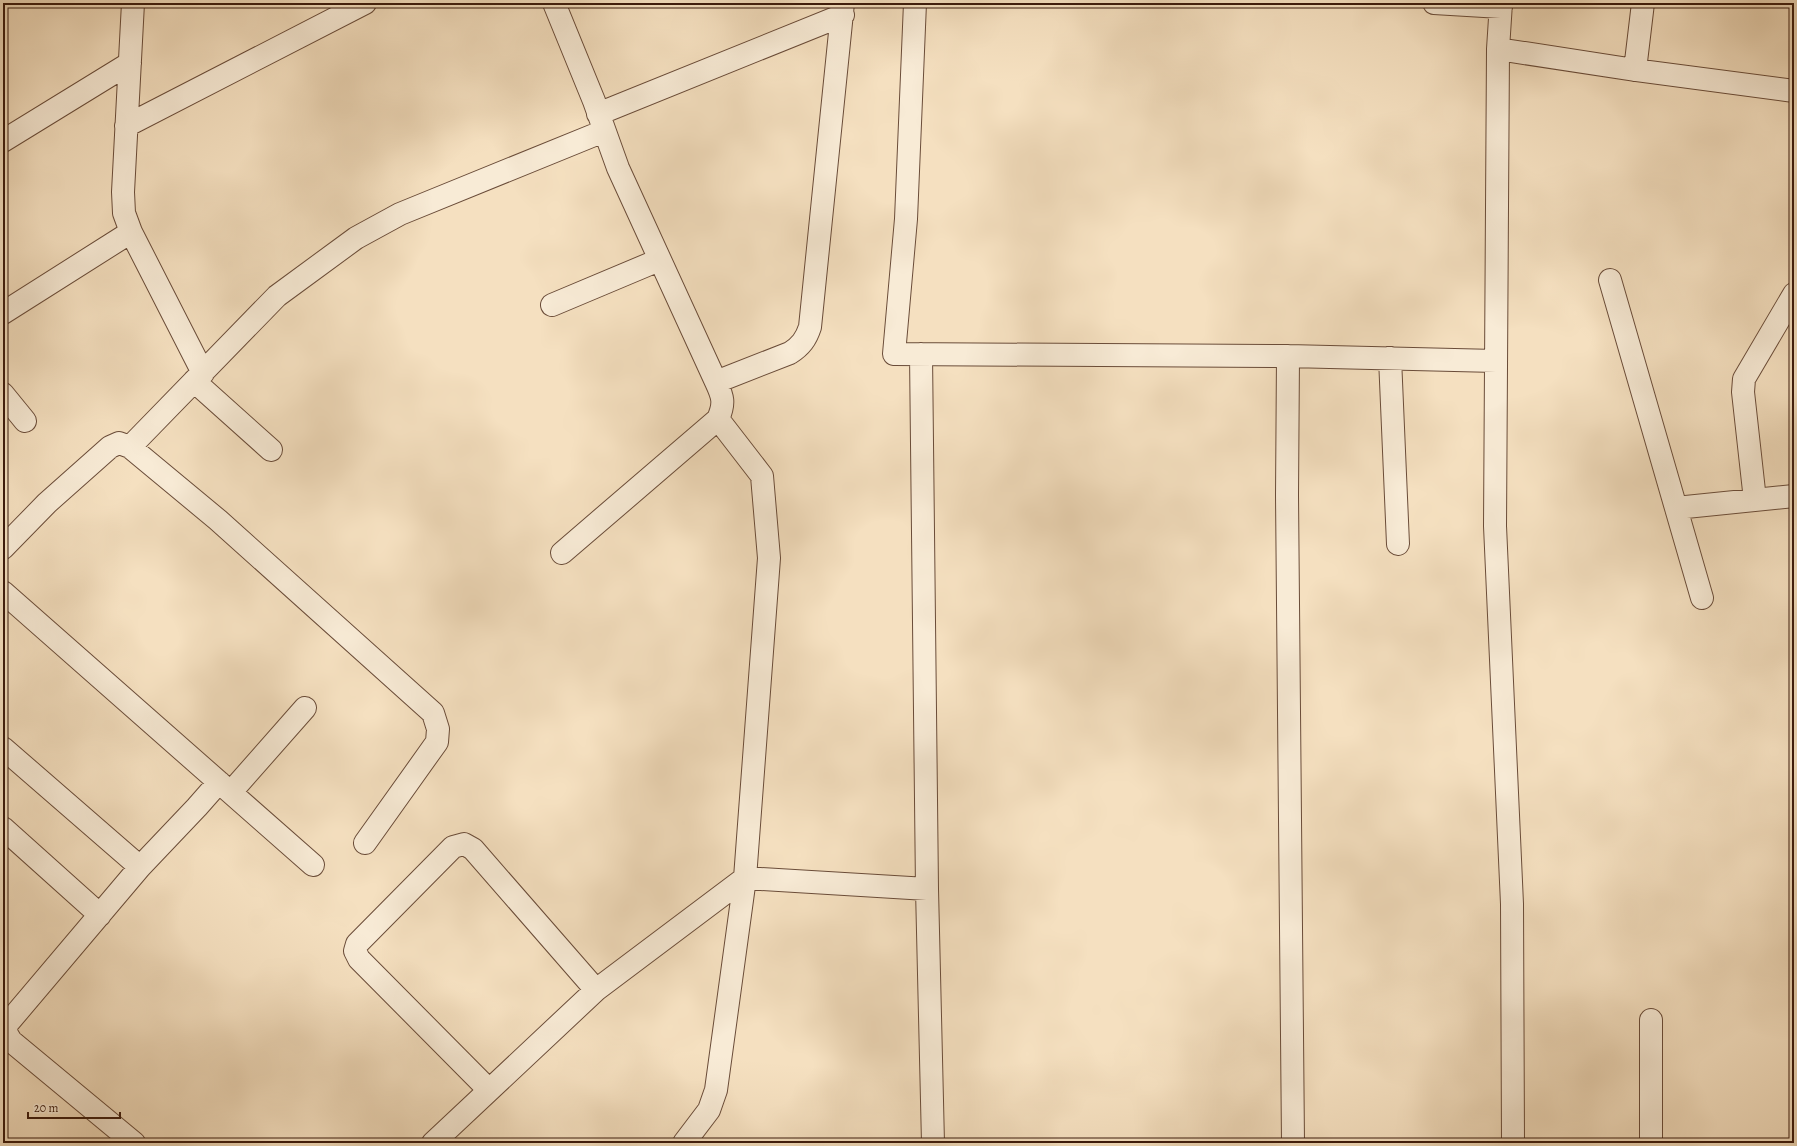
<svg xmlns="http://www.w3.org/2000/svg" width="1797" height="1146" viewBox="0 0 1797 1146" font-family="Alegreya,serif">
<style>
.lines{fill:none;stroke-linecap:round;stroke-linejoin:round}
.minor-casing{stroke:#6a4c39;stroke-width:24}
.minor{stroke:#f8ebd6;stroke-width:22}
</style>
<rect width="100%" height="100%" fill="#f5e0c0"/>
<filter id="stains"><feTurbulence type="fractalNoise" baseFrequency=".005" numOctaves="4"/><feColorMatrix values="0 0 0 0 .2 0 0 0 0 .09 0 0 0 0 .02 0 0 0 .5 -.17"/></filter>
<radialGradient id="worn" r=".72"><stop offset=".6" stop-color="#630" stop-opacity="0"/><stop offset="1" stop-color="#630" stop-opacity=".3"/></radialGradient>
<g class="lines">
<g class="minor-casing">
<path id="minor" d="M133 3 123 192 124 213 131 232 203 373
M554 3 594 101 618 168 716 382C723 397 725 403 718 419L562 553
M915 3 906 219 894 354 1288 356 1496 361
M1434 3 1501 7
M1501 3 1498 49 1495 526 1512 904 1513 1143
M1498 49 1635 70 1794 91
M1635 70 1643 3
M598 114 843 15
M126 126 365 3
M3 141 130 63
M1610 280 1702 598
M552 305 659 260
M3 313 131 232
M921 354 927 889 933 1143
M1288 356 1287 495 1293 1143
M1390 358 1398 544
M194 381 271 450
M716 382 790 353C801 346 806 339 810 327L843 3
M3 394 25 421
M130 447 277 296 356 238 400 214 604 131
M1755 500 1743 392 1744 379 1794 294
M1676 508 1794 496
M3 548 47 503 110 447 119 443 130 447 218 520 433 713 438 729 437 742 365 843
M3 592 313 865
M3 748 140 867
M231 792 305 708
M3 828 100 915
M1651 1020V1143
M489 1090 359 959 355 951 357 944 453 847 464 844 473 849 596 990
M134 1143 11 1041 5 1031 8 1023 140 867 197 807 219 782
M433 1143 596 990 745 878 927 889
M684 1143 709 1110 716 1090 745 878 769 558 762 476 718 419"/>
</g>
<use href="#minor" class="minor"/>
</g>
<rect width="1797" height="1146" fill="none" stroke="#f5e0c0" stroke-width="16"/>
<rect x="4" y="4" width="1789" height="1138" fill="none" stroke="#3b1a0c" stroke-width="2"/>
<rect x="8" y="8" width="1781" height="1130" fill="none" stroke="#3b1a0c"/>
<path d="M28 1112v6h92v-6" fill="none" stroke="#3b1a0c" stroke-width="2"/>
<text x="34" y="1112" font-size="12" fill="#3b1a0c" stroke="#f8ebd6" stroke-width="3" paint-order="stroke">20 m</text>
<rect width="100%" height="100%" filter="url(#stains)"/>
<rect width="100%" height="100%" fill="url(#worn)"/>
</svg>
